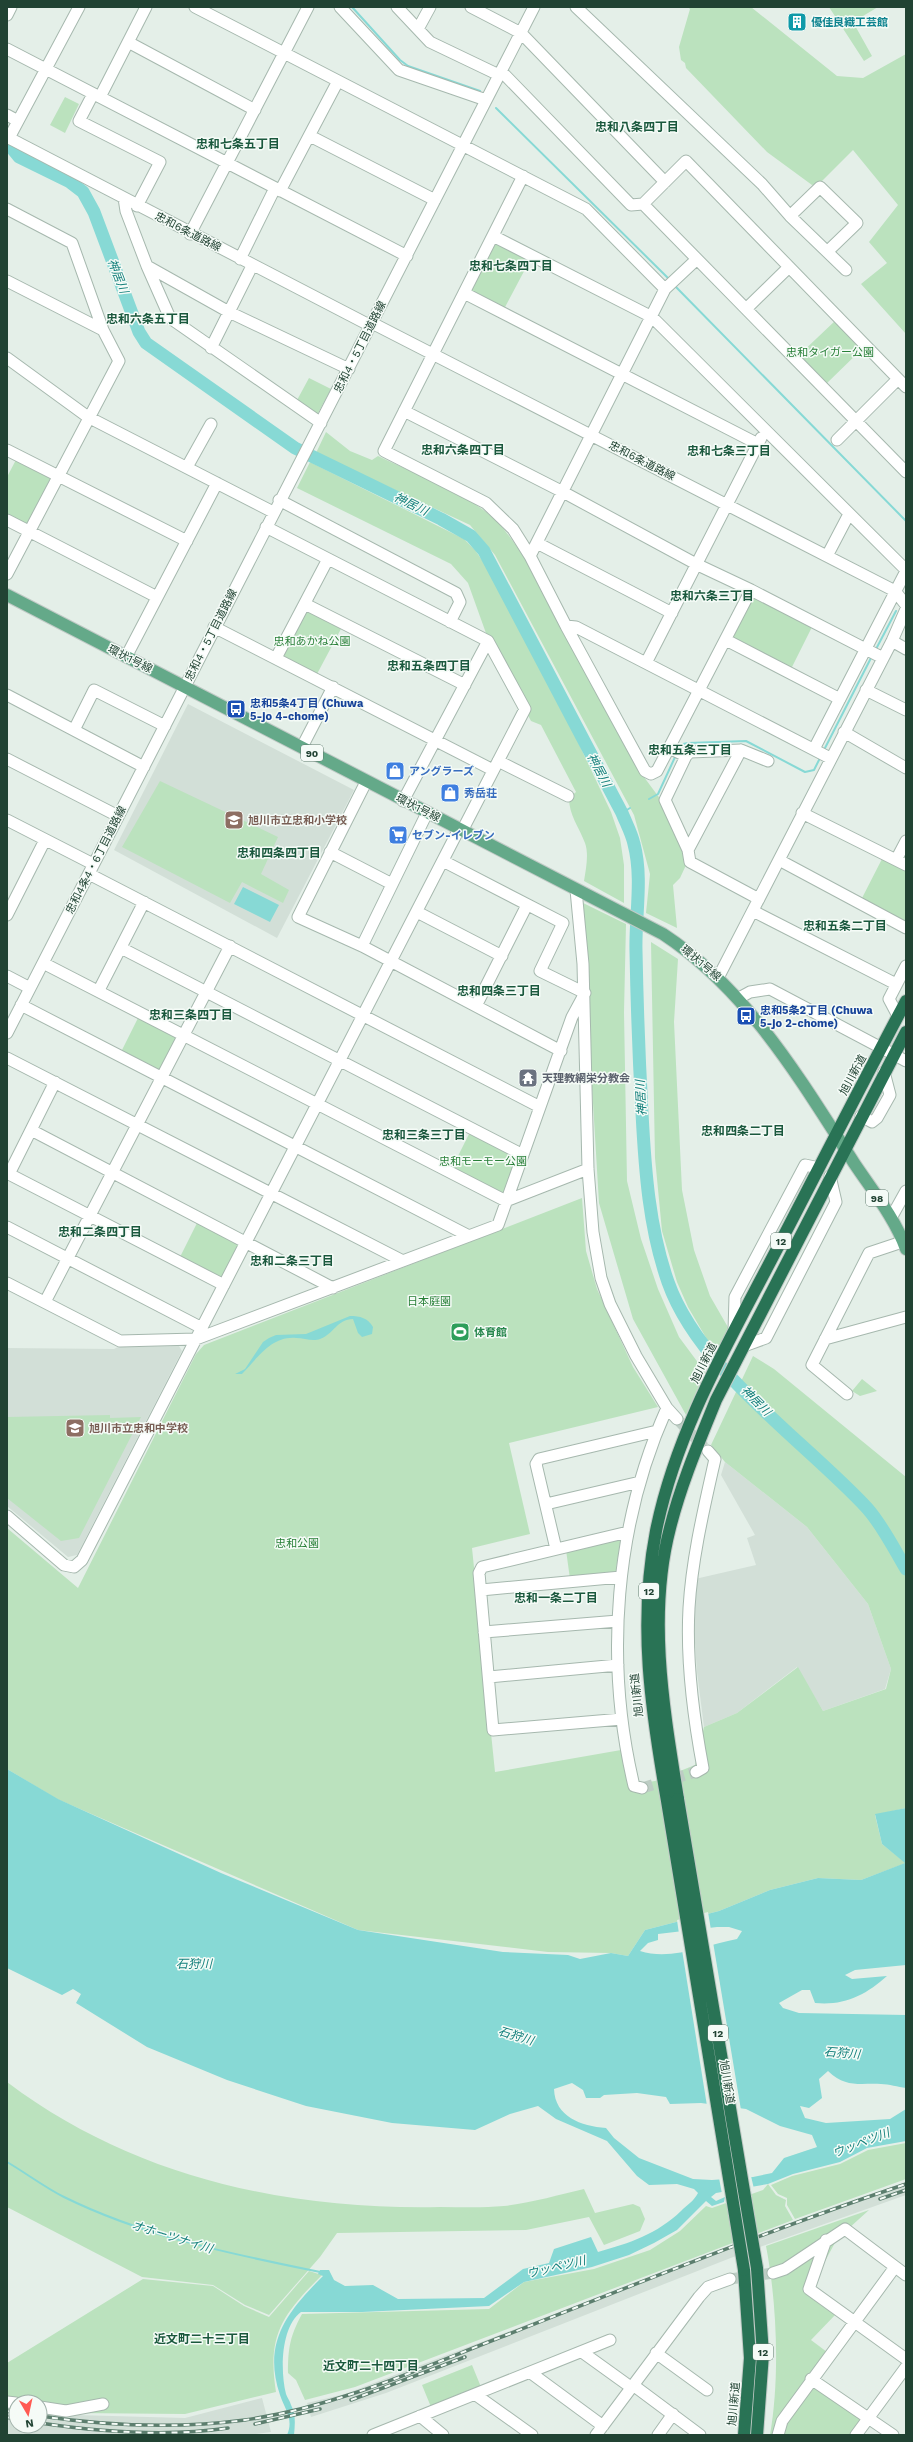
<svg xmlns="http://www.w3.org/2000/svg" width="913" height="2442" viewBox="0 0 913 2442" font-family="'Work Sans','Noto Sans JP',sans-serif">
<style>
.built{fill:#d2dfd7}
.green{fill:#bbe2be}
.water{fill:#87d9d5;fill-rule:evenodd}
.pier{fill:#e4efe8}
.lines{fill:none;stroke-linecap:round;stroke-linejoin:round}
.stream{stroke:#87d9d5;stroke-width:2}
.river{stroke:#87d9d5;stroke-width:13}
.minor-tunnel{stroke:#bdcdc4;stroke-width:11;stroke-dasharray:11 5.5;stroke-linecap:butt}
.minor-casing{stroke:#a6b8ae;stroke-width:13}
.major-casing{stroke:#c1cac6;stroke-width:14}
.highway-casing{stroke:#c1cac6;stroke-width:14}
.minor{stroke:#fff;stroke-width:11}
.major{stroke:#64a989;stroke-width:12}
.highway{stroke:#297355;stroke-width:12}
.rail-casing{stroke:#5c7e6e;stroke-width:3.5}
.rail{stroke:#f5fbf7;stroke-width:2;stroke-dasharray:6;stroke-linecap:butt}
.highway-bridge-casing{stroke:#c1cac6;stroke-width:14;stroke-linecap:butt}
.highway-bridge{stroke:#297355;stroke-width:12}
.labels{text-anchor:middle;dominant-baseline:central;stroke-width:3;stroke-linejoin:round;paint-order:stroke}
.shield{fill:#f5fbf7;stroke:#617a6e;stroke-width:1}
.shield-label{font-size:10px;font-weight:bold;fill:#214333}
.culture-label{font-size:11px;font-weight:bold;fill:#0d838f;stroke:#f5fbf7;text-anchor:start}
.street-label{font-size:11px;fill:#214333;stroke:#f5fbf7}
.park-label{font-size:11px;fill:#277f37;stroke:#f5fbf7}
.transit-label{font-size:11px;font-weight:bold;fill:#164399;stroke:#f5fbf7;text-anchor:start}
.shop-label{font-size:11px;font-weight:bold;fill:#366cbe;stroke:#f5fbf7;text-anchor:start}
.education-label{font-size:11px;font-weight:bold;fill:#785e54;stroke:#f5fbf7;text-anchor:start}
.worship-label{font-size:11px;font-weight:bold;fill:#5b616d;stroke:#f5fbf7;text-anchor:start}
.leisure-label{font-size:11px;font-weight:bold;fill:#27864d;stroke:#f5fbf7;text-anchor:start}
.neighbourhood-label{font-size:12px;font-weight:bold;fill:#1a583d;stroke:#f5fbf7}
.water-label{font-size:12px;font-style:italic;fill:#14807c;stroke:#f5fbf7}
</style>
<rect width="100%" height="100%" fill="#e4efe8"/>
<path class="built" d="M188 704 354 790 277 938 114 850Z
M179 1346 182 1351 77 1555 68 1557 7 1506V1348L114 1349 118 1347Z
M725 1462 807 1527 868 1604 891 1669 885 1689 823 1711 797 1667 737 1713 704 1727 697 1672 692 1600 695 1579 756 1565 747 1538 755 1535 721 1475Z
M906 2182V2195L746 2252 386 2393 311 2417 307 2403 345 2394 774 2230Z
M262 2398 271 2432 249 2435 7 2434V2407L16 2409V2426H40V2412L75 2415 185 2418Z"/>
<path class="green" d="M688 7H751L837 76 863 78 906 54V334L861 284 887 263 869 242 898 205 853 150 820 183 812 185 767 152 686 68 685 63 681 60 679 47 690 9Z
M829 7H878L853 22 872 56 864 61Z
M65 97 79 104 65 133 50 125Z
M496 242 530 260 504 309 470 291Z
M836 320 863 348 825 385 798 356Z
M309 378 331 389 317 415 296 402Z
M326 432 350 451 372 460 378 456C411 472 453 487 482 509 501 522 513 541 526 560L641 773 661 800 687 863 680 878 673 885 677 928 646 913 650 874 634 815 495 555 470 525 316 453Z
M18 456 57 476 29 531 7 520V477Z
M310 462 464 539 475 550 486 566 576 738 611 812 620 838 624 865V903L584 881C586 869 589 854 585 843 579 827 569 815 569 798L576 792 541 725 531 721 487 636 468 583 451 564 297 488Z
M753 597 812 627 791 669 731 638Z
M307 608 342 627 317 674 282 656Z
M160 781 278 837 261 874 289 890 283 903 242 882 230 903 122 847Z
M883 857 906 869V922L861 900Z
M581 902 626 924 624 1012 627 1181 641 1239 658 1289 679 1337 705 1372 686 1415 633 1319 599 1203Z
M651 942 678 959 674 1022 682 1190 694 1250 710 1296 729 1329 715 1353 688 1307 677 1282 662 1231 655 1158Z
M139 1016 177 1035 160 1071 121 1052Z
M470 1132 513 1154 516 1162 506 1191 500 1193 452 1168Z
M582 1198 586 1251 597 1289 633 1367 658 1407 509 1443 530 1534 472 1548 495 1772 621 1750 628 1785 655 1781 695 1765 704 1727 737 1713 798 1667 823 1711 886 1689 891 1669 868 1604 807 1527 725 1462 711 1445 753 1356 774 1369 906 1477V1808L875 1815 882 1844 906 1863 861 1880 818 1878 770 1890 719 1911 645 1930 628 1956 611 1953 548 1952 358 1930 57 1799 7 1769V1528L78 1588 196 1354 204 1345Z
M198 1221 240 1243 222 1276 219 1277 180 1257Z
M862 1379 877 1391 860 1396 852 1391Z
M110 1415V1418L141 1417 79 1538 61 1541 7 1498V1417Z
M621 1537 615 1576 570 1579 566 1550Z
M7 2082C133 2177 285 2210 440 2207 461 2207 483 2208 504 2206 531 2203 558 2195 584 2189L595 2213 633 2204 640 2207 645 2219 640 2231 604 2245 589 2217 526 2230 337 2233 320 2257 269 2315 245 2305 213 2285 142 2277 7 2207Z
M906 2143V2179L795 2219 787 2205V2198L778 2194 771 2185 792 2176 840 2164 868 2150Z
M768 2184 776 2195 786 2200 785 2206 793 2220 355 2387 305 2400 296 2380 288 2373C288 2348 290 2336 302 2314L489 2309 524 2282 594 2269 650 2250 680 2231 706 2206 712 2208 763 2190Z
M869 2210 837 2239 824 2263 805 2289 836 2314 811 2340 827 2352 807 2379 864 2418 852 2435H770C780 2378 777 2303 766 2246Z
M309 2271 322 2275C282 2315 267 2335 276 2392L185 2414 74 2413 40 2402H16L7 2405V2363L143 2279 213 2286 244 2306 269 2317Z
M472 2365 481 2387 431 2407 422 2385Z"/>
<path class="water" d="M243 887 279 905 270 922 234 904Z
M350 1316C360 1316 368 1318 373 1327L372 1334 362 1337 358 1333 353 1319C337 1319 334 1334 320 1339 313 1342 304 1338 296 1338 271 1336 258 1358 242 1374H235L245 1369 263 1342 269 1338 276 1335 306 1334Z
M7 1769 58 1799 221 1873 358 1930 503 1952 568 1955 580 1959 611 1953 628 1956 645 1930 719 1911 770 1890 818 1878 861 1880 905 1863 882 1844 875 1814 906 1808V1965L855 1970 845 1975 852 1979 887 1976C866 1995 844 2006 815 2003L810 1990H802L779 2003 783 2008 799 2013 906 2015V2088C898 2087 889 2084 881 2084 858 2083 846 2088 828 2071L819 2079 822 2098 809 2108 800 2106 805 2118 826 2123 890 2119 906 2109V2141L867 2148 840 2162 793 2174 768 2184 716 2193 711 2197 716 2201 725 2197 724 2202 712 2206 706 2201 677 2230 654 2243 629 2255 592 2267 524 2282 489 2306 362 2312H301C281 2327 280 2370 286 2394 287 2397 290 2401 291 2405 296 2414 295 2425 294 2435H287C294 2419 285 2410 280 2395 262 2342 288 2311 323 2276L318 2274 320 2270H329L334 2280 345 2286 373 2285 398 2299 484 2298 523 2269 549 2263 554 2249 591 2237 598 2252C630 2243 657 2234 681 2211 687 2205 694 2201 698 2193L694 2189 677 2184 649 2185 637 2176 607 2141 556 2119 538 2106 510 2114 475 2130 392 2123 306 2106 227 2080 147 2047 76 2003 81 1994 73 1989 62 1995 7 1968ZM717 1927H729L742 1931 737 1939C706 1945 671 1961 640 1951L648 1943 658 1940V1934ZM572 2083 583 2090 586 2098H600L604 2095 637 2093 666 2097 670 2104 701 2103 746 2109 780 2126 812 2135 817 2147 784 2158 772 2173 753 2177 712 2180 693 2179 639 2158 614 2138 606 2128C581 2126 555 2117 554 2089Z"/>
<path class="pier" d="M708 1912 711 1930 679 1934 677 1920Z
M713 1942 741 2110 707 2106 682 1950Z
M751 2176 754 2189 722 2194 719 2178Z"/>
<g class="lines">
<path class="stream" d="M352 7 400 60 408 66 480 91
M496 108 670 280
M674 285 906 521
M875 651 896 611
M679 749 683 744 688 743 746 741 805 772 814 770 820 758
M824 750 872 656
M649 799 658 794 676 755
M622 813 630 808
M7 2162C26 2173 44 2187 64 2197 145 2237 232 2254 320 2272"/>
<path class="river" d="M10 146 19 157 70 182 83 192 94 212 139 332 146 343 295 448 441 519 471 536 484 551 622 813C626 823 632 834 634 844 643 878 635 917 636 951 637 1005 639 1059 642 1113 645 1170 649 1228 668 1282 699 1370 805 1441 867 1508 883 1526 894 1549 906 1569"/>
<path class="minor-tunnel" d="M677 1419 704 1447
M642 1788 696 1772
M730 2279 773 2273"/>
<g class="minor-casing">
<path id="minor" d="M195 7 586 209 665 289
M340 7 399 70 486 100
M397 7 430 42 499 75
M471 7 521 33 665 182
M576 7 762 184 790 216 846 270
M7 15 11 7
M418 29 430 7
M128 42 255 110
M7 49 407 256
M501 71 631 205 643 204 686 161 906 387
M93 94 79 121 160 162 137 206
M100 97 146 7
M7 115 18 121
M310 136 435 200
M7 137 371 326
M9 138 79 7
M523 176 384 451 486 503 513 529 530 556 566 626 645 771 651 774 657 771 669 748 751 590
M280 191 338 81
M124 198 126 211 147 266 170 318 321 423
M643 204 906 472
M7 209 72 243 103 330 119 361 7 574
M790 216 820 187 857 223 828 251
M190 234 308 7
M493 236 652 317 906 570
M240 259 275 188
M147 266 229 312 349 369
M7 281 103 330
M464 293 758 444
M746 309 789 267
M372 323 895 591 906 605
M211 348 252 266
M7 358 88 417 273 512
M404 411 563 492 698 565 751 590 883 658
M837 440 898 379
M7 450 187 541
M187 467 211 424
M279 500 456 593 460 602 450 622
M7 520 157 597
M266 527 488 641 525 709 462 831
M537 543 672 613
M530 556 665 289 697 259
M827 556 849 514
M305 604 465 685
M566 626 576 627 830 758
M214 627 493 770
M726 640 840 699
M892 641 906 649
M126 657 217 483
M276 658 328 559
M646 663 761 438
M866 690 906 710
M7 695 144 767
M74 730 94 690 165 726
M844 732 906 768
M302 747 333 687
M669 748 686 756 690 752 741 750 768 761
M814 749 906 571
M686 756 665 800 688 850 690 862 759 899
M7 759 118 816
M498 761 568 796
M366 782 298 917 362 946 561 1051
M403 801 488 641
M802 813 906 865
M7 820 93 864
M688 850 741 750
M330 852 392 884
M779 860 906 928
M896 860 906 841
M89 874 540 1107
M576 890 583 964 588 1169 593 1232 601 1278 610 1304 636 1356 667 1408 677 1419
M753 911 896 984
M417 912 502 956
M7 915 45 840
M362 946 427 813
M121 948 523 1155
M43 963 506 1201 588 1169
M7 976 30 988
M719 976 892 641 906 609
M99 990 144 902
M739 998 750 992 770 989 906 1061
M21 1005 469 1236
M476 1006 527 905
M898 1016 889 999 906 966
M7 1033 534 7
M7 1058 401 1260
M861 1116 872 1122 877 1118 890 1095 884 1072
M31 1130 333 1288
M7 1173 224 1285
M9 1174 55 1082
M891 1218 906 1191
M7 1227 202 1328
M7 1283 120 1341 196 1339 498 1225 572 1017 585 993 540 971 563 923 443 861
M45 1302 230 946
M734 1331 735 1297 805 1165 819 1168
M825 1339 906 1317
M744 1346 766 1338 836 1202 830 1176
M847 1394 812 1365 869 1253 902 1242
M546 1504 640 1482
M7 1516 64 1565 74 1567 82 1560 459 829
M556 1549 536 1464 539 1459 657 1431
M481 1590 621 1577
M484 1632 618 1621
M489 1677 618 1665
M622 1719 493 1730 479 1573 482 1567 628 1532
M696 1772 703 1768C693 1715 686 1662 689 1608 692 1558 704 1508 715 1459L708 1451
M642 1788 634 1786C604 1661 615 1524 667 1408
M826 2240 809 2289 906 2359
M773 2273 785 2269 845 2229 906 2275
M582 2352 632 2388
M656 2353 707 2390
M531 2373 603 2426
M811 2379 893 2435
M633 2385 700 2435
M476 2395 532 2435
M7 2402 16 2403
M40 2407 66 2411 103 2404
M420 2416 443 2435
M373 2435 610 2340
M596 2435 699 2297 708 2287 730 2279
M658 2435 673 2414
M778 2435 782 2421 895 2267
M856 2435 906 2367"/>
</g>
<g class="major-casing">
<path id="major" d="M7 595 663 934C748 990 800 1079 854 1163 872 1190 895 1218 906 1249"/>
</g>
<g class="highway-casing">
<path id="highway" d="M678 1799C664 1711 647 1616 670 1528 681 1484 699 1442 716 1400L906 1032
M667 1801C651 1710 638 1624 656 1531 675 1436 724 1350 768 1266 814 1178 859 1089 906 1001
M757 2268 763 2354 757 2435
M744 2435 750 2358 744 2270"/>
</g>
<use href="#minor" class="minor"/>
<use href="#major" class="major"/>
<use href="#highway" class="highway"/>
<g class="rail-casing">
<path id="rail" d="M880 2199 906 2190
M351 2400 465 2357
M7 2411 16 2413
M40 2416C108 2426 176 2429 245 2420 337 2407 423 2367 509 2334 641 2282 772 2229 906 2184
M7 2417 16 2420
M40 2423C101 2432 167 2437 228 2428
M255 2424 320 2409"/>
</g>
<use href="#rail" class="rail"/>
<g class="highway-bridge-casing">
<path id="highway-bridge" d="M678 1799 757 2268
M667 1801 744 2270"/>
</g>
<use href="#highway-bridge" class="highway-bridge"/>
</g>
<defs>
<g id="building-square" transform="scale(1)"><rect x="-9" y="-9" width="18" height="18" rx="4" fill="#0f9aa8" stroke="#f5fbf7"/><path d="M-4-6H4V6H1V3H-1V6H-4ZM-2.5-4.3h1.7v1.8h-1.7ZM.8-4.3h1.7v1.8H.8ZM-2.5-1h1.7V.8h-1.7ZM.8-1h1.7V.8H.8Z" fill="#fff"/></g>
<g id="bus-square" transform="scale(1)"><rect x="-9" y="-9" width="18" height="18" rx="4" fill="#1a4fb4" stroke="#f5fbf7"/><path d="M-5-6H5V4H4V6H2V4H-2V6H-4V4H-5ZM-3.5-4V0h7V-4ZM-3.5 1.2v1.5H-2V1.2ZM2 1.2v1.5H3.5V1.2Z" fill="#fff"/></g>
<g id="shop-square" transform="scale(1)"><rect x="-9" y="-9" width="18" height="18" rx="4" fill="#3f7fe0" stroke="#f5fbf7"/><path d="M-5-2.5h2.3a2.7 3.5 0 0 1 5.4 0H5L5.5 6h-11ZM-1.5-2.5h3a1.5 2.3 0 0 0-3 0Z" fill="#fff"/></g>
<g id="school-square" transform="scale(1)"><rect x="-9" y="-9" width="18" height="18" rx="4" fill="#8d6e63" stroke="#f5fbf7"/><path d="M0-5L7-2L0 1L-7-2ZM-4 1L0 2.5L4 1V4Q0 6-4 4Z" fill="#fff"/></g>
<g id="supermarket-square" transform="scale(1)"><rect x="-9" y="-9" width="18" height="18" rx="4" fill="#3f7fe0" stroke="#f5fbf7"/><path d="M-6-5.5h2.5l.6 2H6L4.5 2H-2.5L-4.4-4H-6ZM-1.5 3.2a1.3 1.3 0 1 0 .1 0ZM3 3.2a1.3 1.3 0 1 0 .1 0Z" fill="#fff"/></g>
<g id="temple-square" transform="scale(1)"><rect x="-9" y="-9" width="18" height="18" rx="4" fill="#6b7280" stroke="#f5fbf7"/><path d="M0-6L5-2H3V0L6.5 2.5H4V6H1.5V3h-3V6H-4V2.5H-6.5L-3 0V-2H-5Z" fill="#fff"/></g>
<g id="stadium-square" transform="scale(1)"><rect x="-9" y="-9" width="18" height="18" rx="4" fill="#2e9e5b" stroke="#f5fbf7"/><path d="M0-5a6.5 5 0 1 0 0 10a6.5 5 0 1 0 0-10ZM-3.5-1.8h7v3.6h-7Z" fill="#fff"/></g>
</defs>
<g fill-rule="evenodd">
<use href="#building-square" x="797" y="22"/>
<use href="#bus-square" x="236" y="709"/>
<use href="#shop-square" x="395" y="771"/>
<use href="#shop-square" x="450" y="793"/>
<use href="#school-square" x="234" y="820"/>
<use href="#supermarket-square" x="398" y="835"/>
<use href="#bus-square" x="746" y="1016"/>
<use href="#temple-square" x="528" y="1078"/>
<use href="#stadium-square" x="460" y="1332"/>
<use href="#school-square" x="75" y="1428"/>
</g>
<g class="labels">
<g class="shield">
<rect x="301" y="745" width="22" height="16" rx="3"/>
<rect x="866" y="1190" width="22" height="16" rx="3"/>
<rect x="771" y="1233" width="20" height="16" rx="3"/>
<rect x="639" y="1583" width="20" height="16" rx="3"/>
<rect x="708" y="2025" width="20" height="16" rx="3"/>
<rect x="753" y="2344" width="20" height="16" rx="3"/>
</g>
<g class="shield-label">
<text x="312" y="753">90</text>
<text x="877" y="1198">98</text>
<text x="781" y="1241">12</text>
<text x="649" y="1591">12</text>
<text x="718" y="2033">12</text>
<text x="763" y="2352">12</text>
</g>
<g class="culture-label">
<text x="811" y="22">優佳良織工芸館</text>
</g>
<g class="street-label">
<text transform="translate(188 232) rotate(27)">忠和6条道路線</text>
<text transform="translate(360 347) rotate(-63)">忠和4・5丁目道路線</text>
<text transform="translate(642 461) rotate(27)">忠和6条道路線</text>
<text transform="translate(211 635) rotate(-63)">忠和4・5丁目道路線</text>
<text transform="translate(130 659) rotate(27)">環状1号線</text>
<text transform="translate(418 808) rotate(27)">環状1号線</text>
<text transform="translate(96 860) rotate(-63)">忠和4条4・6丁目道路線</text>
<text transform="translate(701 963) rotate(40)">環状1号線</text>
<text transform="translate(853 1075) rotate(-62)">旭川新道</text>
<text transform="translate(704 1363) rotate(-63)">旭川新道</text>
<text transform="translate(637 1695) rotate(-96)">旭川新道</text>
<text transform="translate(727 2082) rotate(81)">旭川新道</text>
<text transform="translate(734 2404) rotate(-85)">旭川新道</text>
</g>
<g class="park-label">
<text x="830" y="352">忠和タイガー公園</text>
<text x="312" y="641">忠和あかね公園</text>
<text x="483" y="1161">忠和モーモー公園</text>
<text x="429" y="1301">日本庭園</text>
<text x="297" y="1543">忠和公園</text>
</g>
<g class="transit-label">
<text x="250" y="703">忠和5条4丁目 (Chuwa<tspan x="250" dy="13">5-jo 4-chome)</tspan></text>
<text x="760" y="1010">忠和5条2丁目 (Chuwa<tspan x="760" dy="13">5-jo 2-chome)</tspan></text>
</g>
<g class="shop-label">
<text x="409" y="771">アングラーズ</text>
<text x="464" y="793">秀岳荘</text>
<text x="412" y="835">セブン-イレブン</text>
</g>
<g class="education-label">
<text x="248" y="820">旭川市立忠和小学校</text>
<text x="89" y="1428">旭川市立忠和中学校</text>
</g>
<g class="worship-label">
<text x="542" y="1078">天理教網栄分教会</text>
</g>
<g class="leisure-label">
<text x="474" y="1332">体育館</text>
</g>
<g class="neighbourhood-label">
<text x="637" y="127">忠和八条四丁目</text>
<text x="238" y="144">忠和七条五丁目</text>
<text x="511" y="266">忠和七条四丁目</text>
<text x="148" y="319">忠和六条五丁目</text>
<text x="463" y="450">忠和六条四丁目</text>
<text x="729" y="451">忠和七条三丁目</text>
<text x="712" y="596">忠和六条三丁目</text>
<text x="429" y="666">忠和五条四丁目</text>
<text x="690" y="750">忠和五条三丁目</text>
<text x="279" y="853">忠和四条四丁目</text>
<text x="845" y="926">忠和五条二丁目</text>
<text x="499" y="991">忠和四条三丁目</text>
<text x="191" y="1015">忠和三条四丁目</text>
<text x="743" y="1131">忠和四条二丁目</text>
<text x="424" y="1135">忠和三条三丁目</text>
<text x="100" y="1232">忠和二条四丁目</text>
<text x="292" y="1261">忠和二条三丁目</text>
<text x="556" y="1598">忠和一条二丁目</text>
<text x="202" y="2339">近文町二十三丁目</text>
<text x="371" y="2366">近文町二十四丁目</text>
</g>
<g class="water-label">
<text transform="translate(118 276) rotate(69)">神居川</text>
<text transform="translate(411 504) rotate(26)">神居川</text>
<text transform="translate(599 770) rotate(62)">神居川</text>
<text transform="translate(641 1098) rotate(-93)">神居川</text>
<text transform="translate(756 1401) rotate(45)">神居川</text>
<text x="194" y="1964">石狩川</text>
<text transform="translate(516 2036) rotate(17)">石狩川</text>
<text transform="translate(842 2053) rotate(5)">石狩川</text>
<text transform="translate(861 2143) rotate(-21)">ウッペツ川</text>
<text transform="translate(172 2237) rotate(17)">オホーツナイ川</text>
<text transform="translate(556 2267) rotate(-13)">ウッペツ川</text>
</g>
</g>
<rect width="913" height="2442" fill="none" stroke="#214333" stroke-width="16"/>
<g transform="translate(28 2414) rotate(171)"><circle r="19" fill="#f5fbf7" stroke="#a0b1a9"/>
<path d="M0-3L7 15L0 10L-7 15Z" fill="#ff5a52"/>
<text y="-6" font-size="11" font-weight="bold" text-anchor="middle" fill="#214333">N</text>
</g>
</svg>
